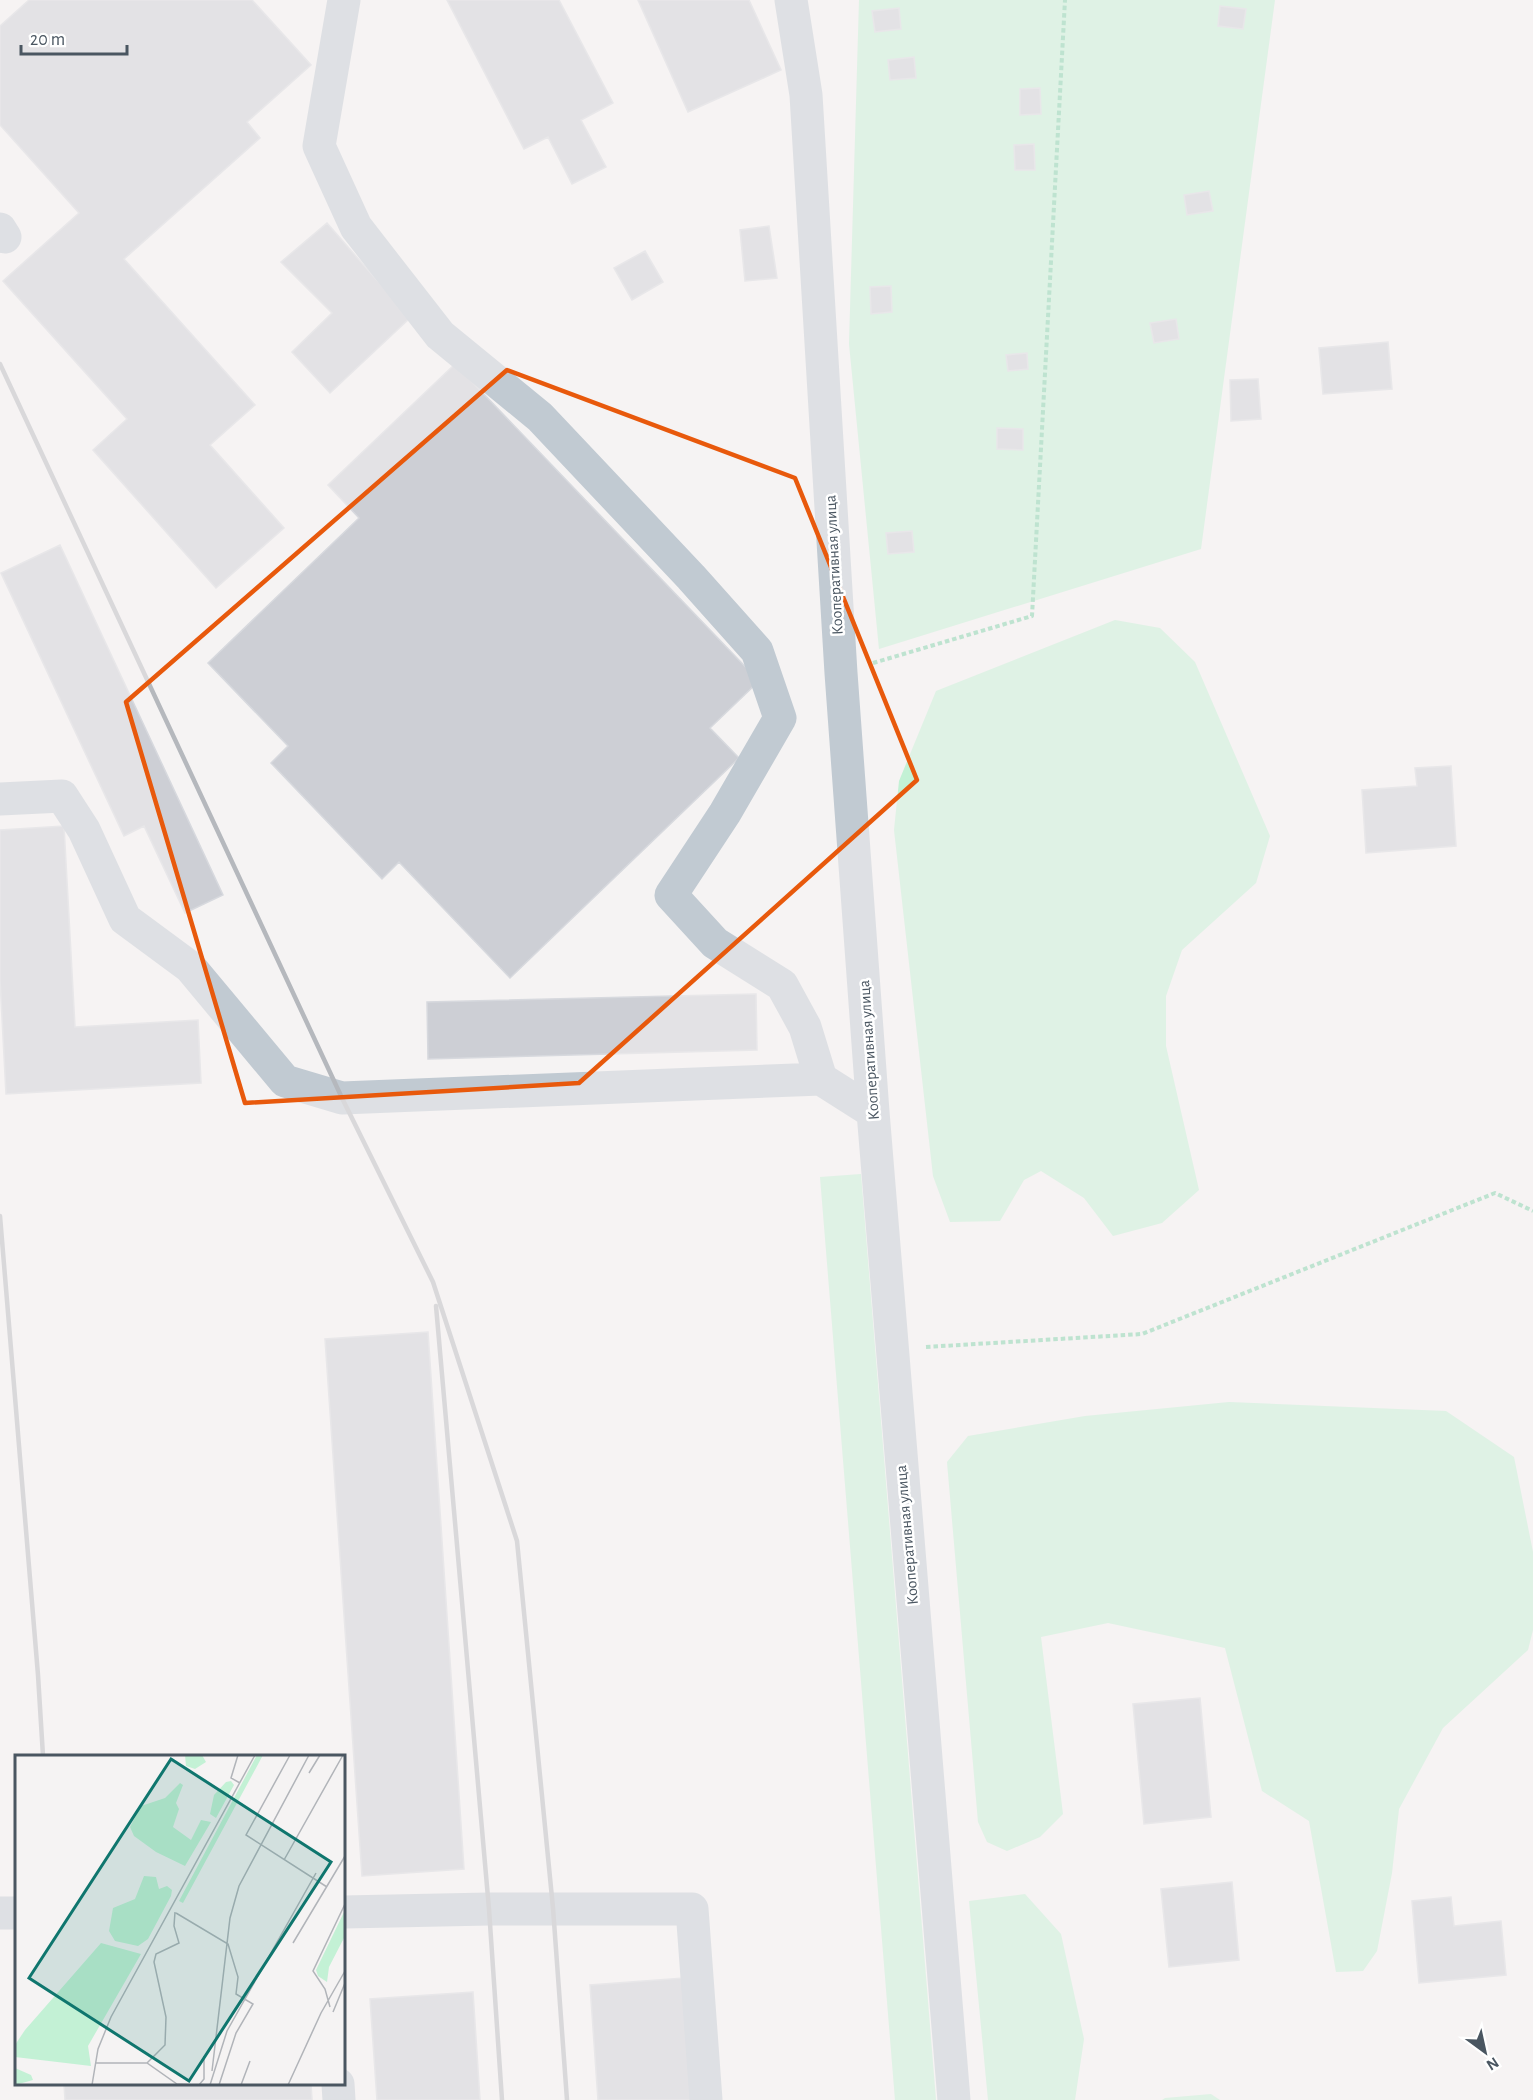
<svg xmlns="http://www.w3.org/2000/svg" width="1533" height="2100" viewBox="0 0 1533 2100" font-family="'Alegreya Sans',sans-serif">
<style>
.green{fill:#c3f1d5}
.building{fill:#cdcfd5;stroke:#d7d9de;stroke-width:1.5}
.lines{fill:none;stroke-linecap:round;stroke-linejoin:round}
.path{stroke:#7ad0a6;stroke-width:4;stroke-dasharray:4.5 3;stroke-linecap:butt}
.minor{stroke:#c1cad2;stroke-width:33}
.rail{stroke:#b5b8bd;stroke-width:4.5}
.marked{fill:none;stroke:#e8590c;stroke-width:4.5;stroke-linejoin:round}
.labels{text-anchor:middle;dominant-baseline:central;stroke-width:5;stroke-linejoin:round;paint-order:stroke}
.street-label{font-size:16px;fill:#4a5661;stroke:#fff}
.inset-road{fill:none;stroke:#b1b4b9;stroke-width:1.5}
.view{fill:#0f766e;fill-opacity:0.15;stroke:#0f766e;stroke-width:3}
.inset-edge{fill:none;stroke:#4a5661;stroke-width:3}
</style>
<rect width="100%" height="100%" fill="#f5f3f3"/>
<path class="green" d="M859 0H1275L1201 549 879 649 849 344Z
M1115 620 1160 628 1195 662 1270 836 1256 883 1182 950 1166 996V1046L1199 1190 1162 1223 1113 1236 1084 1198 1041 1171 1024 1180 1000 1221 950 1222 933 1176 894 830 899 781 936 691Z
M861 1174 936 2100H895L820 1177Z
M1229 1402 1446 1411 1514 1457 1533 1552V1630L1528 1650 1443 1728 1399 1809 1392 1873 1377 1951 1363 1971 1336 1972 1309 1821 1262 1791 1225 1648 1108 1623 1041 1637 1063 1814 1040 1837 1007 1851 987 1842 978 1822 947 1462 968 1436 1085 1416Z
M1025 1894 1061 1934 1084 2039 1075 2100H988L969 1901Z
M1211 2094 1220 2100H1162L1165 2098Z"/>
<path class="building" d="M29 0H252L311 65 247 122 260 138 124 259 255 405 210 445 284 528 216 588 93 450 127 419 3 281 79 213 0 125V26Z
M447 0H559L613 103 581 120 606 167 572 184 548 137 524 149Z
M638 0H749L781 70 688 112Z
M1220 6 1246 9 1243 29 1218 26Z
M899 8 901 29 875 32 872 11Z
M914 57 916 78 890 80 888 60Z
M1040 88 1041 114 1020 115V89Z
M1034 144 1035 170H1015L1014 145Z
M1209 191 1213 211 1187 215 1184 195Z
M327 223 410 318 330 393 292 352 332 313 281 262Z
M769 226 777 278 745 281 740 230Z
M645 251 663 282 632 300 614 268Z
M891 286 892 312 871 314 870 287Z
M1176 319 1179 339 1154 343 1150 323Z
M1388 342 1392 389 1323 394 1319 348Z
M1027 353 1028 369 1008 371 1006 355Z
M455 364 759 681 710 728 739 758 510 978 399 862 382 879 271 763 288 746 208 663 359 518 328 485Z
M1258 379 1261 419 1231 421 1230 380Z
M997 428 1023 429V450L997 449Z
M912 531 914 552 888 554 886 533Z
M60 545 223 895 185 913 144 826 124 836 1 573Z
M1451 766 1456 846 1366 853 1362 790 1417 786 1415 768Z
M64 826 75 1027 198 1020 201 1083 6 1094 0 980V830Z
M756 994 757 1050 428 1059 427 1002Z
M428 1332 464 1869 362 1876 325 1339Z
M1200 1698 1211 1817 1144 1824 1133 1704Z
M1232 1882 1239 1960 1169 1967 1161 1889Z
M1451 1897 1454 1926 1501 1921 1506 1975 1419 1983 1412 1901Z
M684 1978 692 2100H598L590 1985Z
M473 1992 480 2100H377L370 1999Z
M64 2084H311L312 2100H65Z"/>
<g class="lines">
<path class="path" d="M873 663 1032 616 1065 0
M926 1347 1142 1334 1495 1193 1533 1211"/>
<path class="minor" d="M344 0 319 146 356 227 440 335 540 417 691 577 757 651 780 718 725 813 671 895 715 943 782 985 805 1027 821 1079 873 1112
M791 0 806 95 841 673 873 1112 954 2100
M0 229 5 237
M0 799 62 796 84 830 125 919 190 967 285 1081 342 1098 821 1079
M344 1912 489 1909H692L706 2100
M0 1913H16
M338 2084 339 2100"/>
<path class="rail" d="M0 364 342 1098 433 1282 517 1541 553 1908 567 2100
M0 1216 38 1675 43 1756
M436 1306 489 1909 502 2100"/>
</g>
<path d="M0 0H1533V2100H0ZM507 370 795 478 917 780 579 1083 245 1103 126 702Z" fill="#f5f3f3" fill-opacity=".55" fill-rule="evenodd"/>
<path class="marked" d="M507 370 795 478 917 780 579 1083 245 1103 126 702Z"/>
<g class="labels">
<g class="street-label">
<text transform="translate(834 565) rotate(-93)">Кооперативная улица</text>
<text transform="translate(869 1050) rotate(-94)">Кооперативная улица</text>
<text transform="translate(907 1535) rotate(-95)">Кооперативная улица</text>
</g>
</g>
<g transform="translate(15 1755)">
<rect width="330" height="330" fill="#f5f3f3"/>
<path d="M170 0H187L191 7 180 14 171 11ZM242 0H248L168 148 164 146ZM216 26 219 30 201 63 195 59 199 40 211 27ZM165 28 168 30 161 48 164 54 158 72 176 85 186 65 196 67 170 111 141 97 119 81 115 72 126 51 150 43ZM129 121 141 122 144 134 152 131 157 135 156 141 133 184 123 191 100 186 94 176 98 153 120 144ZM330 155V181L314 212 312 227 303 221 301 215ZM86 188 126 199 73 291 76 311 0 302V290L10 275ZM0 313 16 320 18 325 0 330Z" fill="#c3f1d5"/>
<path class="inset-road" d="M223 0 216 23 225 28M275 0 231 80 312 132M294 18 305 0M269 105 328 0M161 158 213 189 223 222 221 239 238 249 221 278 204 330M278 188 330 101M315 252 310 234 298 216 330 149M318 257 330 228M81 308H132L162 329 181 330M132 308 150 290 151 262 139 207 141 199 164 188 159 171 160 157M197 316 215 163 224 131 294 0M77 330 83 294 96 262 240 0M184 330 189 324V301M195 330 212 276 301 118M226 330 235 306M273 330 306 258 330 216"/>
<path class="view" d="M156 4 316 107 174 326 14 223Z"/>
<rect width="330" height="330" class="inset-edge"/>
</g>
<g transform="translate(1485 2052) rotate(147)" stroke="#ffffff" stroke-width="4.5" paint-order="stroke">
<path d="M0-4.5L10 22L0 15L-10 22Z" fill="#4a5661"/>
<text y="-9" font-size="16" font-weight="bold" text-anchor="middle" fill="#4a5661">N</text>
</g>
<path d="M21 45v9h106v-9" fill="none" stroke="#4a5661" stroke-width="3"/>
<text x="30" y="45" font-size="18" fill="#4a5661" stroke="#ffffff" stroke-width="4.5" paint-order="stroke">20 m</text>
</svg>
